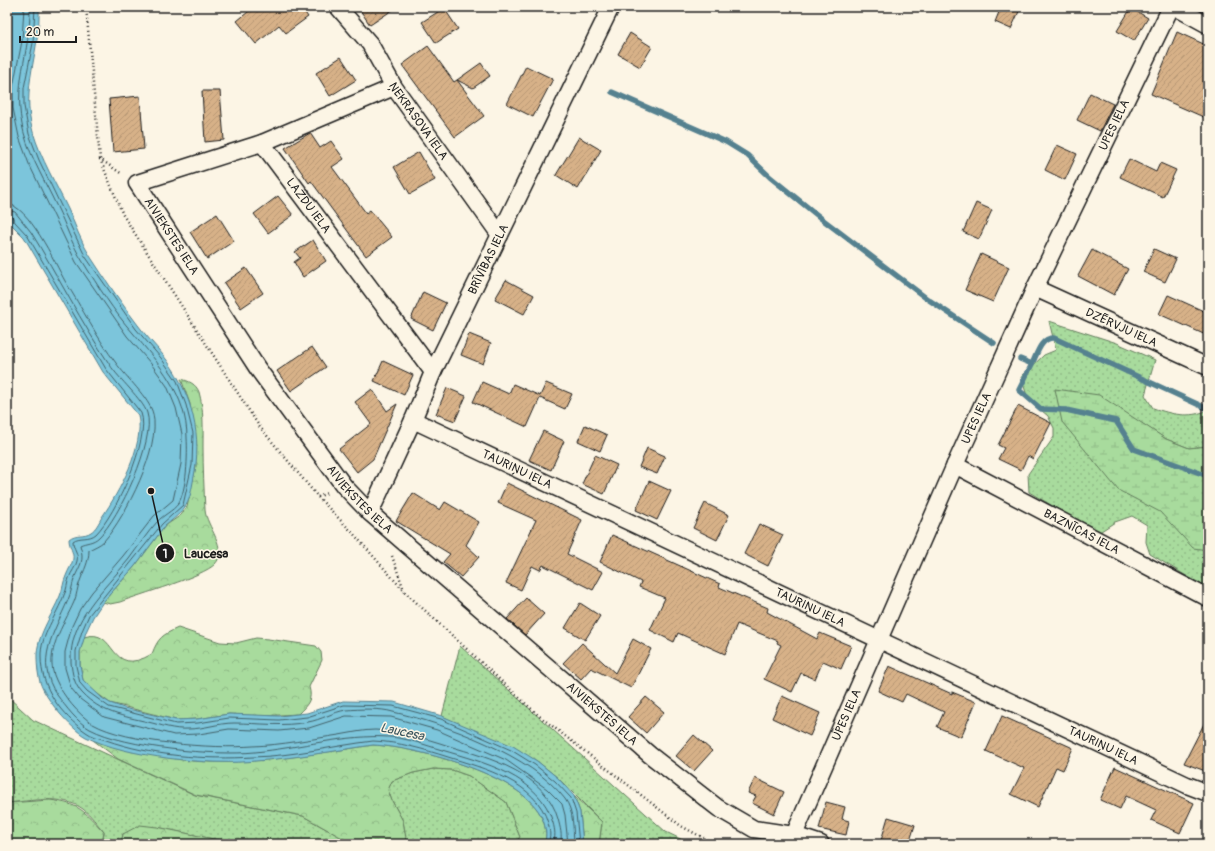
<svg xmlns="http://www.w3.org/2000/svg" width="1215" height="851" viewBox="0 0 1215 851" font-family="Pangolin,sans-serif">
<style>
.green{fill:url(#green-dots);stroke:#627c5c}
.forest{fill:url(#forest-crowns);stroke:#627c5c}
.wetland{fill:url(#wetland-marsh);stroke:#627c5c}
.water{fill:#7bc5db;stroke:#55818f}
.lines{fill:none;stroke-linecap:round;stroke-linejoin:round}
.shore{stroke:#426068;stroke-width:1}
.stream{stroke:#55818f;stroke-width:5.5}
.building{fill:url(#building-hatch);stroke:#1c1c1c}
.minor-casing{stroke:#1c1c1c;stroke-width:19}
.path{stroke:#1c1c1c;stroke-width:2.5;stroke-dasharray:1 3;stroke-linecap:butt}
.minor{stroke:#fcf5e5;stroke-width:16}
.labels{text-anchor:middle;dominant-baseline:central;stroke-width:3;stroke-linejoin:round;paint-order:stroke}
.street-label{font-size:12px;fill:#1c1c1c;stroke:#fcf5e5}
.water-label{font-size:13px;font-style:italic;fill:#3d575f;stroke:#fcf5e5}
.leader{fill:none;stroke:#1c1c1c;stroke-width:1.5}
.callout-dot{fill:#1c1c1c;stroke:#fcf5e5;stroke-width:1.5}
.mark-label{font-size:12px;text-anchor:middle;font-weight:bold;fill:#fff}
.callout-label{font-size:13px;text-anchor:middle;font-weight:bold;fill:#1c1c1c;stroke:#fcf5e5;stroke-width:3;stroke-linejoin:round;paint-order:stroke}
</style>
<defs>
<pattern id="green-dots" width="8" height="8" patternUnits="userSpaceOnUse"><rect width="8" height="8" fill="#a8db9d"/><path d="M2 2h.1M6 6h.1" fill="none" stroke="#90bb87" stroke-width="1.8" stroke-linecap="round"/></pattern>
<pattern id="forest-crowns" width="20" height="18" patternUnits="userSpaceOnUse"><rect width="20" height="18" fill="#a8db9d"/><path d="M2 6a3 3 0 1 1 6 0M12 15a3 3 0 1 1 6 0" fill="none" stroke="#90bb87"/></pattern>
<pattern id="wetland-marsh" width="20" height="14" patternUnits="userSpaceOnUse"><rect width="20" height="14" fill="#a8db9d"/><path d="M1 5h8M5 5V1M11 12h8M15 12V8" fill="none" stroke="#90bb87"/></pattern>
<pattern id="building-hatch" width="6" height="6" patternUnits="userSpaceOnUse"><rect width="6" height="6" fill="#d7b188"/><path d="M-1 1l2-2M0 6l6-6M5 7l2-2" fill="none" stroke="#b89875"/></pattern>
</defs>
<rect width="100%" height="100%" fill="#fcf5e5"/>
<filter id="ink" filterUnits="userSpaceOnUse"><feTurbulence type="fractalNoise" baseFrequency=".025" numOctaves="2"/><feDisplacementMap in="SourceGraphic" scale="8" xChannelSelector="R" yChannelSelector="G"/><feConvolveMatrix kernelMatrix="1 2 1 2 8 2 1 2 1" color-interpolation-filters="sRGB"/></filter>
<g filter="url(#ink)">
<path class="green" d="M1049 321 1117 343 1155 360 1145 395 1153 408C1171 414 1189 419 1208 410V446L1189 448 1166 439 1144 425 1208 524V589L1150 554 1146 542 1147 525 1132 516 1115 522 1098 533 1029 492 1028 474 1054 437V428L1048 416 1028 399 1021 377 1044 355 1056 350Z
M460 646 666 832 691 844H599L602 822 558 778 537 761 442 716Z
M7 696 33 720 195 795 303 816 353 844H226L222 841 157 827 123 834 121 844H102L104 832C97 824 91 815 83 809 62 794 30 801 7 803Z
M433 769 452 770 469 776 506 802 520 837 515 844H407L403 821 392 801 388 790 392 781 413 773Z"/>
<path class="forest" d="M181 379C189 381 196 384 199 392 204 410 203 428 203 447 203 468 204 489 205 510 206 526 229 549 215 564 204 576 138 595 120 602L110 604 103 602 135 566 165 526 181 515 187 507 196 466 190 404Z
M178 628 220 642 236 643 256 638 268 639 316 646 321 652 322 660 309 687C313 700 307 705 298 714L263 716 229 714 197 719 176 720 110 703 90 688 83 680 80 665V652L84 637C118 626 107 680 152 654 158 638 162 635 178 628Z
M93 740C132 749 172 762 212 762 266 763 320 753 373 745 416 747 531 776 544 823 546 831 547 836 544 844H515L520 837 506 802 469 776 452 770 433 769 413 773 392 781 388 790 392 801 403 821 407 844H353L303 816 196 795 118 759Z
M574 796 602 822 599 844H583L580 812Z
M50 800C80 804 84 811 104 832L102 844H7V803Z
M140 825 157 827 223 841 226 844H121L123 834Z"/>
<path class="wetland" d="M1055 389 1099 395 1166 439 1189 448 1208 446V550L1193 548 1160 512 1118 490 1062 422Z"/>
<path class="water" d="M7 7H39C41 52 20 87 33 132 41 159 56 184 68 209 75 224 81 242 90 256 105 279 121 303 138 325 146 336 155 345 163 355 189 388 202 429 195 471 189 503 191 505 165 526L135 566 103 602 93 617 86 632 80 652V665L83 680 102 698 110 703 124 708 176 720 197 719 229 714 279 716 307 713 343 701 394 702 442 716 513 746 537 761 558 778 574 796 580 812 583 844H544C547 836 546 831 544 823 531 776 416 747 373 745 334 751 295 758 256 761 211 766 126 757 86 737 71 729 45 699 40 682 38 675 37 665 37 658 36 637 52 615 60 596 63 589 63 582 66 576 68 570 72 565 73 559 74 552 69 547 69 539 76 533 84 537 91 532 96 529 99 522 102 517 119 492 145 446 138 415L103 372 24 237 11 224 7 215Z"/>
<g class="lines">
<path class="shore" d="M24 7 22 41 13 87V108L19 137 29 164 76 262 127 336 152 365 167 386 176 408 182 434 181 464 173 500 154 516 123 556 92 592 80 609 72 626 65 652V668L71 688 80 699 104 717 174 735 199 734 229 729 279 731 309 728 346 716 391 717 437 730 506 760 547 789 562 804 565 815 568 844
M30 7C31 54 11 85 24 133 31 159 46 183 57 207 66 225 72 245 83 262 98 286 114 312 133 333 159 364 187 395 187 438 188 455 187 490 178 504 173 511 163 515 157 522 147 533 138 547 129 559 104 590 69 619 71 662 72 673 74 684 82 693 101 713 123 716 148 722 161 725 174 730 188 729 204 729 218 723 234 723 259 723 283 727 308 722 321 720 333 712 346 710 360 709 380 708 393 712 444 723 533 756 565 799 574 811 573 829 574 844
M35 7 33 43 24 88V106L29 134 39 160 85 256 136 329 161 358 177 381 186 405 193 433 192 465 183 505 162 524 89 615 82 631 76 651V666L80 683 87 691 109 707 176 724 198 723 229 718 279 720 307 717 344 705 393 706 441 719 511 750 535 765 555 781 571 798 576 813 579 844
M7 204C28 204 55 263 65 281 82 308 97 338 116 363 125 376 150 399 153 414 161 447 126 516 104 541 100 545 94 547 89 550 89 562 84 570 80 581 77 588 77 595 74 602 64 625 43 653 56 680 63 696 78 714 93 724 126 743 214 749 253 746 282 745 311 739 339 735 351 733 363 730 375 730 400 731 425 738 449 746 489 758 546 773 558 819 560 827 563 836 560 844
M7 210 15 212 31 232C58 276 81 322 110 365 118 378 143 400 147 413 156 440 119 518 99 537 93 543 86 542 80 545 85 562 80 564 74 579 72 586 71 593 68 600 54 633 34 661 57 695 66 707 77 722 90 729 126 748 215 756 255 752 298 748 347 734 389 737 407 738 425 745 442 750 482 762 541 776 553 823 555 830 556 837 553 844
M7 215 12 216 15 222 27 235 106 369 141 413C151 439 115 515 96 534 89 540 79 536 73 541 73 549 79 553 77 561 76 567 71 572 69 578 67 583 67 590 64 595 57 615 40 636 41 657 41 688 61 715 86 732 91 736 99 738 106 740 151 756 205 760 253 757 293 756 333 746 373 741 399 742 423 749 448 757 483 768 537 782 548 823 550 831 551 837 548 844"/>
<path class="stream" d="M612 92 726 142 747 155 770 177 822 219 926 298 994 343
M1020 359 1032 364C1037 354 1041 337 1054 338L1208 409
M1032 364 1019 390 1041 409 1066 410 1116 421 1134 449 1208 476"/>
</g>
<path class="building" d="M254 7H301L308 17 286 33 279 25 256 44 237 21Z
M358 7H397L370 25Z
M1001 7H1021L1011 29 995 22Z
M444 8 458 29 436 43 422 22Z
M1131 8 1148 18 1134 41 1117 31Z
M1177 32 1208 46V119L1151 94Z
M630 33 652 47 640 67 618 54Z
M428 46 454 82 457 80 484 116 455 137 402 65Z
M341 57 356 80 330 96 316 73Z
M481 63 490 76 473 88 457 80Z
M526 66 553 79 533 117 507 104Z
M202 91H220L224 140 205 142Z
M1090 93 1113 104 1100 131 1077 120Z
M140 96 144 149 113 152 109 99Z
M310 133 320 148 331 141 344 159 332 167 366 213 370 210 392 237 366 256 311 181 309 183 285 148Z
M579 137 601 150 578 189 556 175Z
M1057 145 1077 154 1065 180 1045 170Z
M419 152 435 180 410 194 394 167Z
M1129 159 1156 172 1160 163 1176 170 1163 197 1120 177Z
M278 196 293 215 268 233 254 214Z
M976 203 992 210 979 239 963 232Z
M217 214 234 241 207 259 190 232Z
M313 240 326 261 303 277 294 262 300 258 295 252Z
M1154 249 1176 259 1165 282 1143 272Z
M1092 250 1128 269 1114 295 1078 276Z
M981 254 1009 267 993 302 965 290Z
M246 268 263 293 241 308 224 283Z
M506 280 534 295 524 314 495 299Z
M423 292 446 303 433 330 411 319Z
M1168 295 1208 313V336L1159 314Z
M469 334 491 343 483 364 461 355Z
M312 347 326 367 291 391 277 371Z
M383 361 413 375 404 395 374 381Z
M482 382 509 394 513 384 540 396 546 383 572 394 565 409 540 398 527 427 473 402Z
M447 388 466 396 455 421 436 414Z
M372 389 387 411 397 404 373 459 357 472 339 449 371 424 355 402Z
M1018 406 1051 423 1033 459 1028 456 1021 470 998 459 1004 448 998 445Z
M585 425 607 435 600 451 578 441Z
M543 431 564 441 551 470 529 460Z
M647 448 665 456 657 474 639 467Z
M595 455 617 465 604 494 582 484Z
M649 481 671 491 657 520 636 510Z
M507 483 582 520 567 554 603 572 593 590 543 565 540 570 532 566 521 590 506 583 536 520 498 503Z
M413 493 440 510 445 502 479 522 466 545 479 557 461 577 443 562 450 554 396 521Z
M705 503 729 515 717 540 693 528Z
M759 524 783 535 768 566 744 554Z
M612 535 720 584 719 587 768 608 767 612 817 639 820 633 851 646 841 669 823 661 815 679 801 673 792 692 764 679 781 645 777 643 778 641 737 624 725 654 678 633 674 642 650 630 665 598 639 587 641 582 600 562Z
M526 598 544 614 525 635 507 619Z
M580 603 600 616 585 640 565 628Z
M633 639 651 649 631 688 591 668 581 679 563 663 582 643 615 673Z
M889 666 952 694V692L976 702 961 737 937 727 944 712 906 694 902 702 878 691Z
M782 696 820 713 810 736 772 718Z
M646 697 664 712 646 733 628 717Z
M1002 716 1073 748 1063 770 1056 767 1038 807 1011 794 1024 768 986 751Z
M1208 716V772L1184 763Z
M694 735 712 751 694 771 676 756Z
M1115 767 1194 803 1180 833 1151 820 1156 810 1126 796 1120 809 1100 800Z
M755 778 784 792 774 814 752 803 756 796 748 793Z
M826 802 845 807 842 819 849 821 846 835 819 829Z
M888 817 915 825 909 844H880Z"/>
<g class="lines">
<g class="minor-casing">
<g id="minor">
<path id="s1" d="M338 7 370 44 394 87 500 235"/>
<path d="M1175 7 1208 25"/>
<path id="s2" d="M394 87 262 143 137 183 258 369 344 486 370 513 650 755 718 808 754 829 794 835 821 844"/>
<path id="s3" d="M262 143 433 372"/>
<path id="s4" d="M1035 288 1208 367"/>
<path id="s5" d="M413 420 1187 785 1208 793"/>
<path id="s6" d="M955 465 1208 598"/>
<path id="s7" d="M370 513 413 420 433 372 611 7"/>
<path id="s8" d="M794 835 955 465 1035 288 1171 7"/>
</g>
</g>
<path class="path" d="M86 7 100 159 122 174
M100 159 123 215 259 426 318 497 351 531 405 592 538 715 681 826 715 844
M318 497 327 493
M392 556 404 590"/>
<use href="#minor" class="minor"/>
</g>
</g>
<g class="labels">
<g class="street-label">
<text stroke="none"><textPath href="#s1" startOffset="140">ŅEKRASOVA IELA</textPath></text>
<text stroke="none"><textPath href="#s8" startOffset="779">UPES IELA</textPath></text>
<text stroke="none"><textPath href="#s3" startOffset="78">LAZDU IELA</textPath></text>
<text stroke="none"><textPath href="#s2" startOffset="338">AIVIEKSTES IELA</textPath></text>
<text stroke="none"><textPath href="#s7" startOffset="280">BRĪVĪBAS IELA</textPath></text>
<text stroke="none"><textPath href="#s4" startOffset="95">DZĒRVJU IELA</textPath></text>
<text stroke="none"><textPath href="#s8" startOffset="455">UPES IELA</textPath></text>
<text stroke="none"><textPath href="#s5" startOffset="115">TAURIŅU IELA</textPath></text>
<text stroke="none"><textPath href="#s2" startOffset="662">AIVIEKSTES IELA</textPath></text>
<text stroke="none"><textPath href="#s6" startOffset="143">BAZNĪCAS IELA</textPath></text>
<text stroke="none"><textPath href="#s5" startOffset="439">TAURIŅU IELA</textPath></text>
<text stroke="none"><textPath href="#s2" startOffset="986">AIVIEKSTES IELA</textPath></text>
<text stroke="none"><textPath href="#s8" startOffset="131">UPES IELA</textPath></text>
<text stroke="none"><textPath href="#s5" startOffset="763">TAURIŅU IELA</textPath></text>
</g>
<g class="water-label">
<text transform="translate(402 732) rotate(12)">Laucesa</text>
</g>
</g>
<path class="leader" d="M151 491L165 553"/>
<g class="callout-dot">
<circle cx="151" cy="491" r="4"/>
<circle cx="165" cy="553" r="10"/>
</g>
<g class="mark-label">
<text x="165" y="558">1</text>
</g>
<g class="callout-label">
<text x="206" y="558">Laucesa</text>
</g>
<rect width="1215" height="851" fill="none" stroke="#fcf5e5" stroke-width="24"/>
<rect x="12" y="12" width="1191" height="827" fill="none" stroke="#1c1c1c" stroke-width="1.5" filter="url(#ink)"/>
<path d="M20 36v6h56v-6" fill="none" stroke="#1c1c1c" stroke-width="2"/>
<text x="26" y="36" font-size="12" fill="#1c1c1c" stroke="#fcf5e5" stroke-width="3" paint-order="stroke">20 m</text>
</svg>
